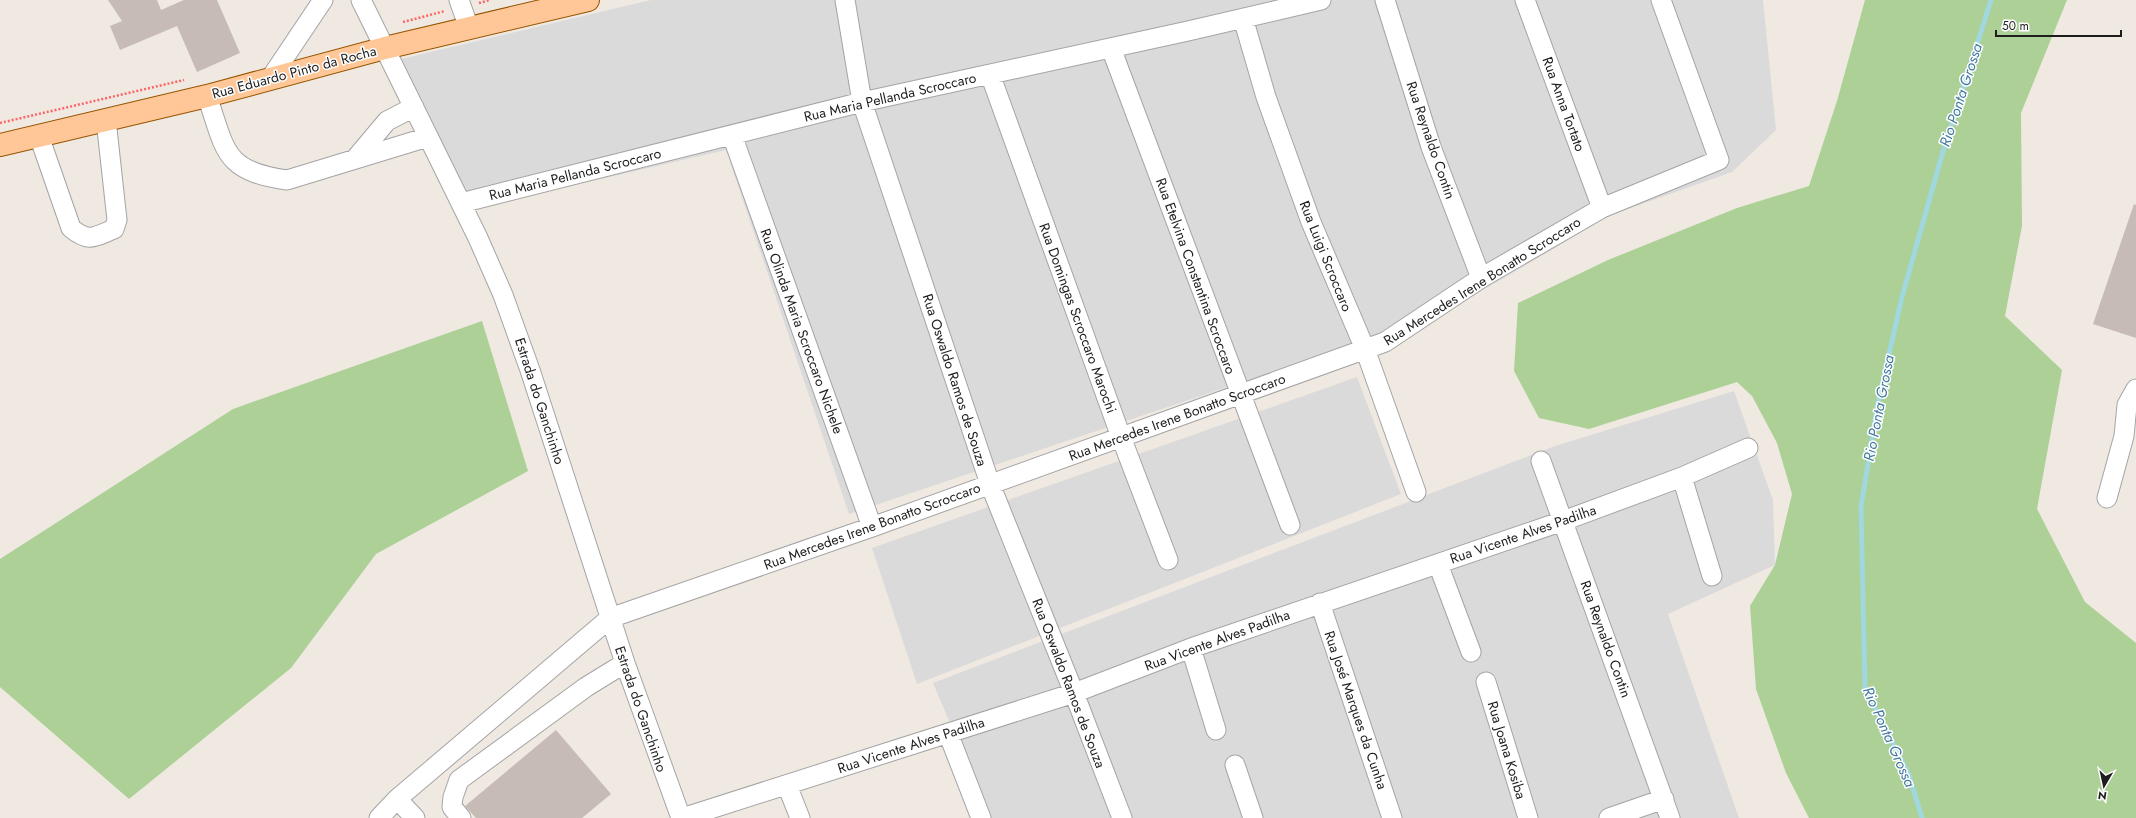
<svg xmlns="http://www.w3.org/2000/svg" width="2136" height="818" viewBox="0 0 2136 818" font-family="Jost,sans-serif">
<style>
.residential{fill:#dbdada}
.forest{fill:#acd095}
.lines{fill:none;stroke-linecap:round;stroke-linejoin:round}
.stream{stroke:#a1d7de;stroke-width:5}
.building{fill:#c6bbb5}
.minor-casing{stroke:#a4a4a4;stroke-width:21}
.major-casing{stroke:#965500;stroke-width:24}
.path{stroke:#ff6363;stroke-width:2.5;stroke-dasharray:2 2;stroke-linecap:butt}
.minor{stroke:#fff;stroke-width:19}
.major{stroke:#ffc797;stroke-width:22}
.labels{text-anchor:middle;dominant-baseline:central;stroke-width:3;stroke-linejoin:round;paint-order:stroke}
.street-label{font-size:14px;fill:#1d1d1d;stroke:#fff}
.water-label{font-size:15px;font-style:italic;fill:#417aa0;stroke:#fff}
</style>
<rect width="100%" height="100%" fill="#efe9e2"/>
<path class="residential" d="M651 0H1763L1776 130 1732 172 1611 215 1473 296 1361 342 849 514 726 150 471 209 397 60Z
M1357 377 1401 494 917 684 872 548Z
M1734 391 1773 500 1775 565 1668 614 1739 818H990L933 683 1555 446Z"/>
<path class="forest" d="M1865 0H2067L2021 113 2022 226 2005 316 2062 370 2037 509 2085 602 2136 643V818H1809L1786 773 1756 689 1750 606 1775 565 1792 494 1777 443 1752 396 1737 382 1589 429 1539 418 1514 371 1518 303 1608 260 1737 208 1809 186 1837 101Z
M482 321 528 471 376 554 291 668 129 799 0 687V559L233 409Z"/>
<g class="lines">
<path class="stream" d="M1922 818 1909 775 1865 688 1861 507 1878 402 1902 297 1942 155 1991 0"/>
</g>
<path class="building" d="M108 0H157L161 10 184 0H217L240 53 197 72 177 26 120 50 110 26 122 21Z
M2134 204 2136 205V338L2093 324Z
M556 730 611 794 582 818H476L465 806Z"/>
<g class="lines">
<g class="minor-casing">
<path id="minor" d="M361 0 478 238 503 295 530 370 625 663 681 818
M459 0 469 28
M845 0 862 102 990 484 1074 693 1122 818
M1385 0 1431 147 1481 278
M1525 0 1602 208
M1243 18 1266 97 1311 222 1365 349 1416 492
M1111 48 1290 525
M990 74 1121 437 1168 560
M270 79 323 0
M207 96C226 151 223 171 287 180L428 137
M732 135 872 527
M39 136 71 228C89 243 94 237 114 229L117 220 106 120
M355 159 387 121 414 107
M461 203 862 102 1188 31 1321 0
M1541 461 1670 818
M1682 477 1712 576
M2107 498 2124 436 2127 405 2136 389
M1438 564 1471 652
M1320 603 1392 818
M1191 648 1216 730
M1486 682 1528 818
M948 733 981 818
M1235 765 1253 818
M787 785 800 818
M397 799 415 818
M379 818 397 799 610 618 872 527 1385 342 1481 278 1602 208 1719 160 1661 0
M461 818 452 807 453 797 459 780 586 687 625 663
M682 818 1074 693 1191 648 1563 521 1682 477 1748 448
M1609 818 1664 799"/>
</g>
<g class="major-casing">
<path id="major" d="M0 145 207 96 385 48 588 0"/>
</g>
<path class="path" d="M479 3 490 0
M403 22 445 11
M0 123 184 80"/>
<use href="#minor" class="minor"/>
<use href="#major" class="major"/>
</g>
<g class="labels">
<g class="street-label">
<text transform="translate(294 72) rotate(-15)">Rua Eduardo Pinto da Rocha</text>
<text transform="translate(890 97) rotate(-13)">Rua Maria Pellanda Scroccaro</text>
<text transform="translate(1564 104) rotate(70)">Rua Anna Tortato</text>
<text transform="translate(1431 140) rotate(71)">Rua Reynaldo Contin</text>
<text transform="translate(575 174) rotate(-14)">Rua Maria Pellanda Scroccaro</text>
<text transform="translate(1326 256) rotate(68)">Rua Luigi Scroccaro</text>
<text transform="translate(1196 276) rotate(70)">Rua Etelvina Constantina Scroccaro</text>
<text transform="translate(1482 281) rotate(-32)">Rua Mercedes Irene Bonatto Scroccaro</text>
<text transform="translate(1078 318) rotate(70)">Rua Domingas Scroccaro Marochi</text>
<text transform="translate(802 331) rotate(70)">Rua Olinda Maria Scroccaro Nichele</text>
<text transform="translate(955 380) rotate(72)">Rua Oswaldo Ramos de Souza</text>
<text transform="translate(540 401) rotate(72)">Estrada do Ganchinho</text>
<text transform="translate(1177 417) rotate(-20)">Rua Mercedes Irene Bonatto Scroccaro</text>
<text transform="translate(872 526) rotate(-20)">Rua Mercedes Irene Bonatto Scroccaro</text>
<text transform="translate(1523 534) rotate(-19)">Rua Vicente Alves Padilha</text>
<text transform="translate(1606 639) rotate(70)">Rua Reynaldo Contin</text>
<text transform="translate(1217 640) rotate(-20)">Rua Vicente Alves Padilha</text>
<text transform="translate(1069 683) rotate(69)">Rua Oswaldo Ramos de Souza</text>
<text transform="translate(641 709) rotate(71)">Estrada do Ganchinho</text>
<text transform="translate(1356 710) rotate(71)">Rua José Marques da Cunha</text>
<text transform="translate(911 745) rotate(-18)">Rua Vicente Alves Padilha</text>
<text transform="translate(1507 750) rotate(73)">Rua Joana Kosiba</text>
</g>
<g class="water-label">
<text transform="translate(1961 95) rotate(-72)">Rio Ponta Grossa</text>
<text transform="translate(1879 408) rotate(-79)">Rio Ponta Grossa</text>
<text transform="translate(1889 737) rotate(66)">Rio Ponta Grossa</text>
</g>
</g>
<g transform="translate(2104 786) rotate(189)" stroke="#ffffff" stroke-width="3" paint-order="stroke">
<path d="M0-3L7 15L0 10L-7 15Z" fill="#1d1d1d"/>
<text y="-6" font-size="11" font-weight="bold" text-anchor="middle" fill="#1d1d1d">N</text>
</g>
<path d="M1996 30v6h125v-6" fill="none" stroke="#1d1d1d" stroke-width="2"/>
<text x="2002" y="30" font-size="12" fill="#1d1d1d" stroke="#ffffff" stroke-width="3" paint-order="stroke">50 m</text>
</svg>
